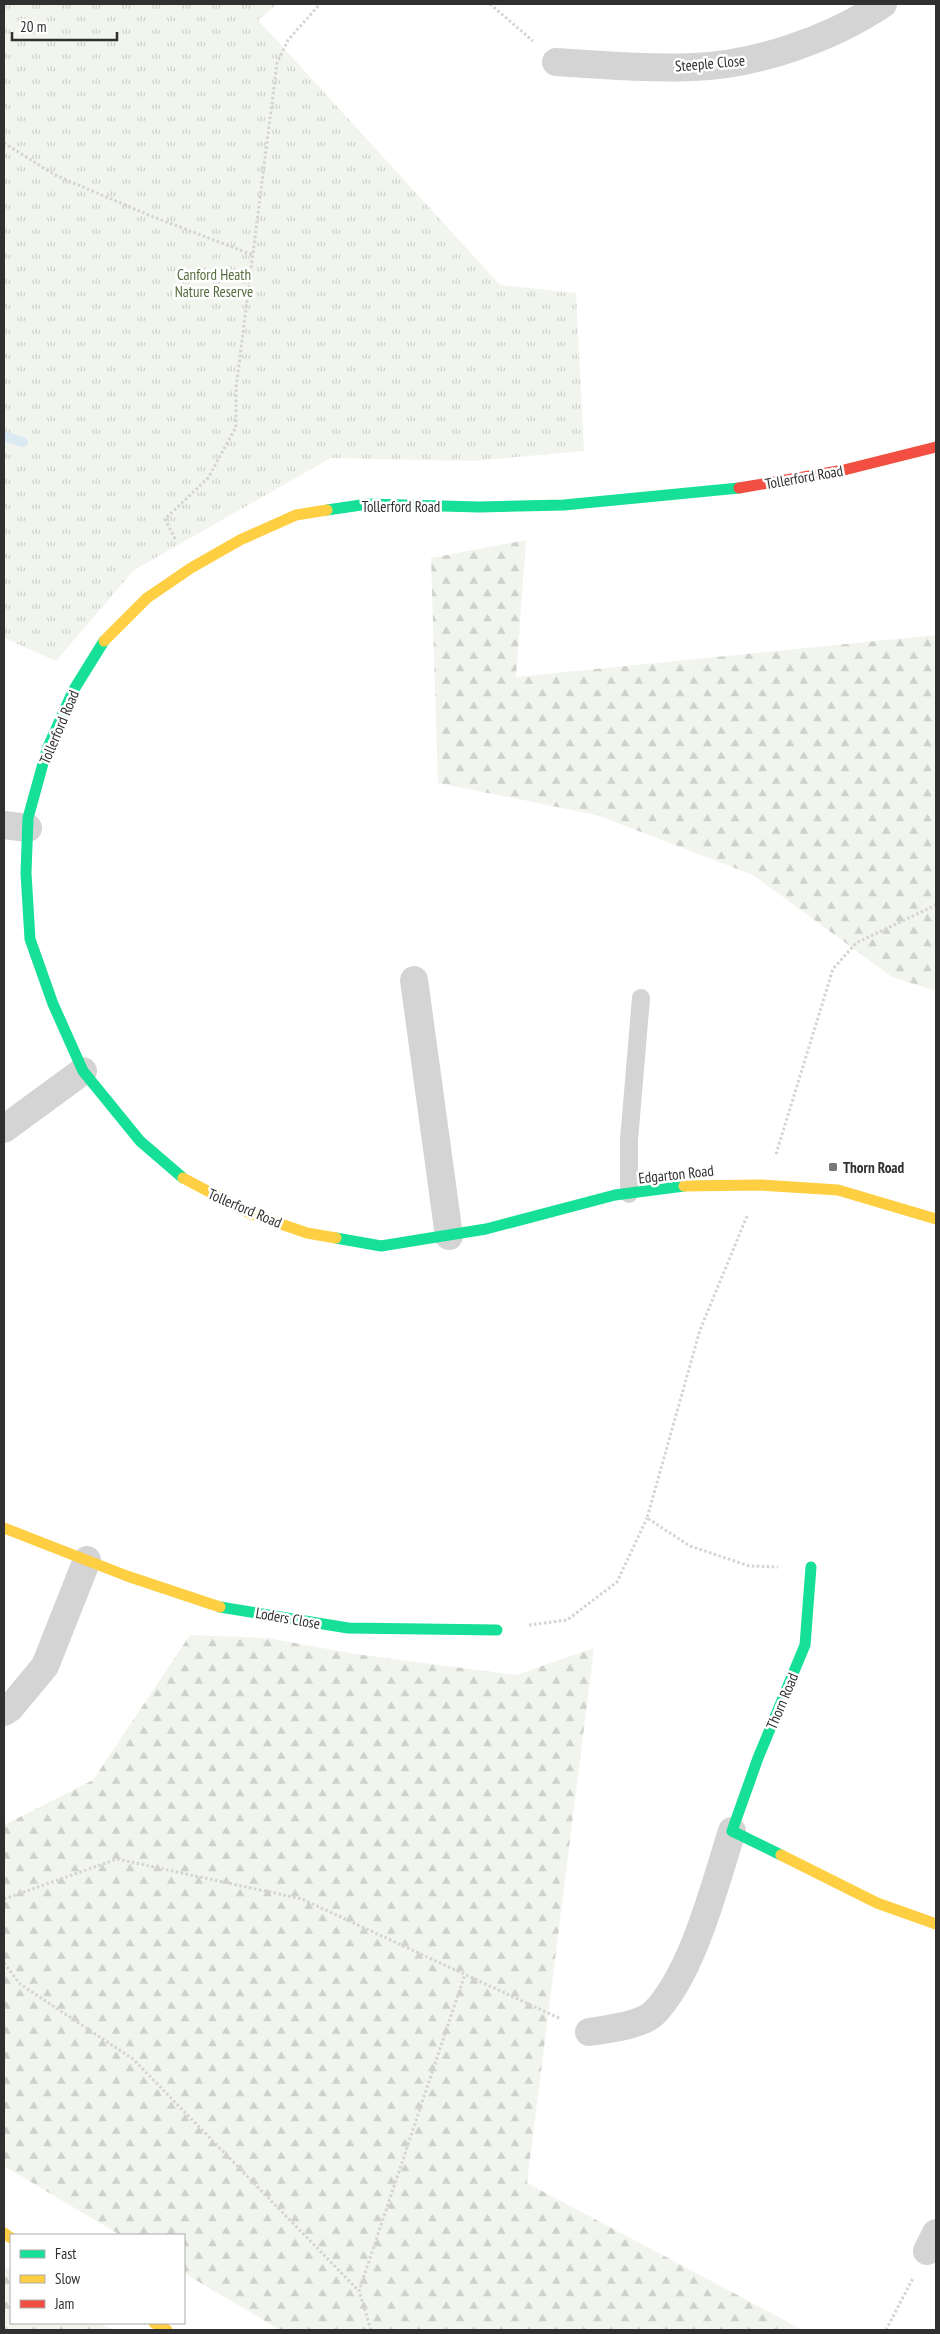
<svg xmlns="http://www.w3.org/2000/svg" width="940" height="2334" viewBox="0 0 940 2334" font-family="'PT Sans Narrow',sans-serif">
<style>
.grass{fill:url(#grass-tufts)}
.forest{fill:url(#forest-firs)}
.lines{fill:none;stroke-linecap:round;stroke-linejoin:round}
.stream{stroke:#dbe9f2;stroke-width:10}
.path{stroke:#d4d4d4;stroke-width:3;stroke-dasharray:2.5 2.5;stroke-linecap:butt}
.lane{stroke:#d4d4d4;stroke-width:18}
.street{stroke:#d4d4d4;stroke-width:28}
.fast{stroke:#16e098;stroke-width:11}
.slow{stroke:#ffcf43;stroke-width:11}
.jam{stroke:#f24e42;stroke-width:11}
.poi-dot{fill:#787878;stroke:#fff;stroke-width:2}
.labels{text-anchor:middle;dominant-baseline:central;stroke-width:5;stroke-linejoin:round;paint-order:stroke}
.street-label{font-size:15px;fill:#303030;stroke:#fff}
.park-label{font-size:15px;fill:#546c3d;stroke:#fff}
.poi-label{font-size:15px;font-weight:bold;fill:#303030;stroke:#fff;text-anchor:start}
</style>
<defs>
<pattern id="grass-tufts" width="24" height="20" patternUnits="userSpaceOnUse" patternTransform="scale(1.25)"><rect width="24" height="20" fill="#f1f5ed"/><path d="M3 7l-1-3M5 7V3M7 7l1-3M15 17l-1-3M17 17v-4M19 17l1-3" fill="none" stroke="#cfd2cc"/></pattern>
<pattern id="forest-firs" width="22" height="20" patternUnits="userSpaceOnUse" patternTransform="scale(1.25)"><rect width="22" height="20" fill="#f1f5ed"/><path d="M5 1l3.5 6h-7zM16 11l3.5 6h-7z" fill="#cfd2cc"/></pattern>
</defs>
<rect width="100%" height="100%" fill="#fff"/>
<path class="grass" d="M4 4H277L258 20 500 285 576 293 584 451 473 461 331 458 134 570 56 661 4 638Z"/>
<path class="forest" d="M526 540 516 677 936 635V991L892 977 753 875 597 815 438 783 431 558Z
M190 1635 268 1638 355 1654 516 1675 594 1648 527 2183 803 2330H280L184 2273V2235H120L4 2166V1825L93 1780Z
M4 2266 11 2270V2323H100L113 2330H4Z"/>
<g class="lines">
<path class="stream" d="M4 436 23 442"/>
<path class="path" d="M490 4 533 41
M4 143 55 175 151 216 253 255
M175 539 165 519 208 478 236 427V388L277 63 288 40 320 4
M776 1154 833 969 856 943 936 905
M747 1216 700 1330 647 1518 690 1546 749 1566 778 1567
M529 1625 567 1620 617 1582 647 1518
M4 1899 117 1859 302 1899 561 2019
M4 1963 20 1984 133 2059 359 2291
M371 2330 359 2291 465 1974
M886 2330 913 2278"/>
<path class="lane" d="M629 1194V1140L641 998"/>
<path class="street" d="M556 62C602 65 648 69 693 67 756 65 831 39 883 4
M4 825 28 828
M414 980 449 1236
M4 1129 83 1071
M4 1712 10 1708 45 1666 87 1560
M589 2032C607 2029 641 2026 654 2013 693 1973 715 1884 732 1831
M927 2251 936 2233"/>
<path class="fast" d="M327 510 368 504 479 507 564 505 739 488
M104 641 73 691 47 749 28 818 26 873 30 939 53 1004 83 1071 140 1141 183 1178
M336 1238 381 1246 486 1229 615 1195 684 1186
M220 1607 348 1628 497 1630
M781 1855 732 1831 758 1758 805 1645 811 1567"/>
<path class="slow" d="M104 641 147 598 191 568 240 540 296 515 327 510
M183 1178 249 1213 307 1233 336 1238
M684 1186 760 1185 838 1190 936 1219
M4 1528 127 1576 220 1607
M781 1855 877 1903 936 1924
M4 2233 11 2238
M154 2323 167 2330"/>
<path class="jam" d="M739 488 844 470 936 447"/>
</g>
<rect class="poi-dot" x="828" y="1162" width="10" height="10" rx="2.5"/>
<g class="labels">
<g class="street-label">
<text transform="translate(710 63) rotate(-5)">Steeple Close</text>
<text transform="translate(804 477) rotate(-10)">Tollerford Road</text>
<text x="401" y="506">Tollerford Road</text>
<text transform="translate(59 727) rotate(-67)">Tollerford Road</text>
<text transform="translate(676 1174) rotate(-6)">Edgarton Road</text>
<text transform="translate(245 1208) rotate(23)">Tollerford Road</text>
<text transform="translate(288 1618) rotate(10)">Loders Close</text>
<text transform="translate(782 1701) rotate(-67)">Thorn Road</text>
</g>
<g class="park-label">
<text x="214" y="274">Canford Heath<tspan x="214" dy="17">Nature Reserve</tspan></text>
</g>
<g class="poi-label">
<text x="843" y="1167">Thorn Road</text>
</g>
</g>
<rect width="940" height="2334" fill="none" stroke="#303030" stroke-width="10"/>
<rect x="10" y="2234" width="175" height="90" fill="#ffffff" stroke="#acacac"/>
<rect x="20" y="2250" width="25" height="8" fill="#16e098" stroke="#acacac"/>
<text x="55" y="2259" font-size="15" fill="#303030">Fast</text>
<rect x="20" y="2275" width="25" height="8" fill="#ffcf43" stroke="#acacac"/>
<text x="55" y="2284" font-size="15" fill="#303030">Slow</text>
<rect x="20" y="2300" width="25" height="8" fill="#f24e42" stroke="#acacac"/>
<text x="55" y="2309" font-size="15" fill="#303030">Jam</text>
<path d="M12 32v8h105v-8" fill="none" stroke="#303030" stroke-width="2.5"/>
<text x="20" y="32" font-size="15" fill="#303030" stroke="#ffffff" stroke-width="4" paint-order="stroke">20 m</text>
</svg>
